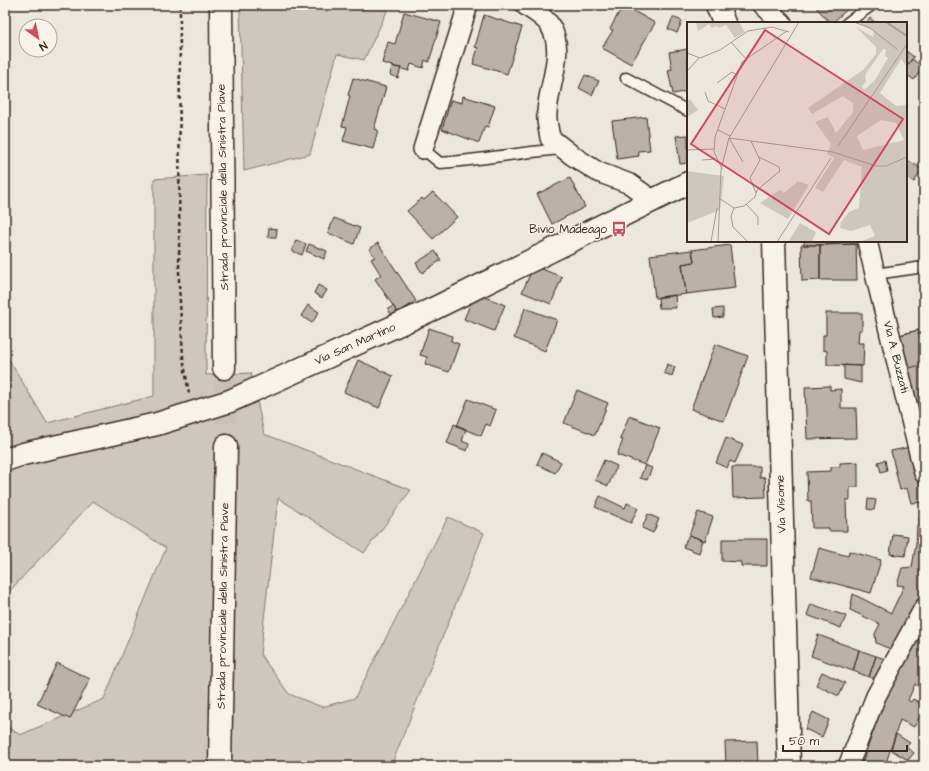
<svg xmlns="http://www.w3.org/2000/svg" width="929" height="771" viewBox="0 0 929 771" font-family="'Architects Daughter',sans-serif">
<style>
.green{fill:#cec8bc;stroke:#84796d}
.building{fill:#bab2a7;stroke:#3b2a1e}
.lines{fill:none;stroke-linecap:round;stroke-linejoin:round}
.secondary-tunnel{stroke:#c9c1b6;stroke-width:22;stroke-dasharray:22 11;stroke-linecap:butt}
.lane-casing{stroke:#3b2a1e;stroke-width:13}
.street-casing{stroke:#3b2a1e;stroke-width:22}
.secondary-casing{stroke:#3b2a1e;stroke-width:25}
.path{stroke:#3b2a1e;stroke-width:2.5;stroke-dasharray:4 3;stroke-linecap:butt}
.lane{stroke:#f7f3e8;stroke-width:10}
.street{stroke:#f7f3e8;stroke-width:19}
.secondary{stroke:#f7f3e8;stroke-width:22}
.labels{text-anchor:middle;dominant-baseline:central;stroke-width:3;stroke-linejoin:round;paint-order:stroke}
.street-label{font-size:12px;fill:#3b2a1e;stroke:#f7f3e8}
.poi-label{font-size:12px;fill:#3b2a1e;stroke:#f7f3e8;text-anchor:end}
.inset-river{fill:none;stroke:#a89f93;stroke-width:2}
.inset-road{fill:none;stroke:#a59b90;stroke-width:1}
.view{fill:#d1495b;fill-opacity:0.15;stroke:#d1495b;stroke-width:2}
.inset-edge{fill:none;stroke:#3b2a1e;stroke-width:2}
</style>
<rect width="100%" height="100%" fill="#ece7dc"/>
<filter id="ink" filterUnits="userSpaceOnUse"><feTurbulence type="fractalNoise" baseFrequency=".025" numOctaves="2"/><feDisplacementMap in="SourceGraphic" scale="8" xChannelSelector="R" yChannelSelector="G"/><feConvolveMatrix kernelMatrix="1 2 1 2 8 2 1 2 1" color-interpolation-filters="sRGB"/></filter>
<g filter="url(#ink)">
<path class="green" d="M240 5H390L364 60 337 54 310 154 244 171Z
M207 175 206 375 251 373 264 434 411 490 364 553 278 498 260 654 289 694 322 707 355 698 448 517 484 533 391 766H5V725L20 735 104 699 166 548 93 501 5 596V353L47 423 154 396V179Z"/>
<path class="building" d="M623 5 655 23 631 64 602 48 613 30 610 29Z
M814 5H859L855 8 852 5 832 23H830Z
M404 12 441 22 429 62 425 60 423 68 411 64 409 71 382 63 388 42 395 44Z
M484 15 522 27 507 74 473 64 478 48 475 47Z
M673 17 682 21 677 33 668 29Z
M870 18 876 23H866Z
M688 49V91L673 94 668 70 672 69 669 52Z
M906 51 914 57 906 67Z
M912 59 923 67 914 80 906 74V67Z
M392 66 401 68 398 78 390 75Z
M585 75 599 81 592 95 579 88Z
M353 78 386 87 374 129 378 130 373 149 343 141 347 127 342 126 350 96 348 95Z
M463 96 495 106 488 127 485 126 479 143 442 129 451 100 462 103Z
M646 117 650 150 638 151 639 156 617 159 612 121Z
M688 135V163L680 164 676 136Z
M909 161 922 169 914 182 906 177V165Z
M570 178 585 207 552 224 537 194Z
M433 192 457 217 433 239 407 211 422 198 424 200Z
M334 218 360 228 354 244 328 233Z
M269 228 277 229 276 237H268Z
M296 240 306 244 302 255 292 251Z
M804 241H854V244L804 245Z
M378 243 416 301 398 313 375 279 381 275 371 259 375 257 369 249Z
M309 244 327 251 324 259 306 251Z
M856 244 857 280H820V245Z
M730 245 735 288 686 294 682 264 694 262 692 250Z
M801 245H820V280L802 281Z
M692 250 694 262 682 264 686 294 655 298 650 255Z
M435 251 441 260 422 273 416 263Z
M534 266 562 277 551 304 522 292Z
M318 285 327 290 322 298 314 293Z
M475 293 505 305 494 331 464 319Z
M675 295 676 308H659L658 297Z
M308 305 319 312 312 323 301 316Z
M393 306 398 313 392 316 388 309Z
M525 308 557 320 545 351 514 338Z
M723 308V317L714 318 713 309Z
M826 313H862V330H859L858 343H864L863 366 827 365V351L823 350V335H826Z
M429 328 452 336 451 341 459 344 449 372 425 364 427 357 420 355Z
M918 330 924 351V434L896 336Z
M918 330 924 351V364L906 369 896 336Z
M715 344 748 356 724 421 691 409Z
M358 360 393 376 379 408 344 392Z
M667 364 675 367 672 376 664 373Z
M844 365 861 366V383L844 379Z
M830 386V390L841 389V408H856L857 438 807 439 805 387Z
M577 390 608 403 595 435 564 423Z
M468 399 496 410 490 426 486 424 481 436 457 426Z
M629 416 660 428 645 465 617 455 623 440 620 439Z
M454 424 466 429 462 441 469 444 467 451 447 443Z
M726 438 743 445 735 463 730 461 727 468 716 463Z
M915 446 924 483V502L911 503 907 488 900 490 891 451Z
M542 453 561 462 555 473 537 464Z
M604 460 617 466 608 486 595 480Z
M885 460 887 470 881 472 878 462Z
M858 462V487H850V500H846L847 531H829V528H812L811 501H808L807 472 831 471V467H840V463Z
M645 465 652 468 647 480 640 478Z
M732 467H760V478L765 477 766 497 733 498Z
M600 496 625 508 627 503 638 508 631 523 595 507Z
M868 499 876 500 874 510 867 509Z
M698 512 713 517 705 541 689 535Z
M648 514 659 519 653 533 642 528Z
M919 518H924V525H920Z
M917 525H924V600L895 651 876 643 875 634 880 624 850 610 853 594 891 613 904 586 897 585 902 568 912 567 916 544Z
M893 534 908 536 905 556 890 554Z
M689 535 703 540 699 553 683 547Z
M722 539H767V566H741V562L722 561Z
M819 548 848 556 849 551 881 560 871 593 811 577Z
M811 604 846 616 841 628 807 615Z
M924 620V663L922 668 924 670V685L921 684 919 687 915 684 908 700 911 702 913 699 924 705V719L919 718 914 727 900 720 885 766H861L896 667Z
M818 635 859 650 853 671 811 656Z
M859 650 876 656 869 677 853 671Z
M876 656 889 660 882 681 869 677Z
M57 663 90 679 70 719 37 704Z
M822 672 845 683 839 696 816 685Z
M813 712 829 720 822 737 805 729Z
M896 734 910 743 906 747 914 753 908 760 891 750Z
M757 741 758 766H726L725 742Z"/>
<g class="lines">
<path class="secondary-tunnel" d="M224 368 226 446"/>
<g class="lane-casing">
<path id="lane" d="M847 23 872 5
M626 78 688 111
M423 149 440 163C481 160 521 152 562 149
M875 274 924 267"/>
</g>
<g class="street-casing">
<path id="street" d="M525 5C532 10 544 17 549 24 567 50 548 85 547 113 546 121 549 130 550 138L573 156 598 172 630 184 652 200
M763 5 782 23
M423 149 468 5
M867 241 924 473
M848 766 876 696 924 608"/>
</g>
<g class="secondary-casing">
<path id="secondary" d="M221 5 224 368
M717 5 724 23
M774 241 789 766
M5 460 23 454 157 424 230 401 435 308 688 183
M220 766 226 446"/>
</g>
<path class="path" d="M180 5 179 284 183 357 189 394"/>
<use href="#lane" class="lane"/>
<use href="#street" class="street"/>
<use href="#secondary" class="secondary"/>
</g>
</g>
<defs>
<g id="bus-bare" transform="scale(1.2)"><path d="M-5-6H5V4H4V6H2V4H-2V6H-4V4H-5ZM-3.5-4V0h7V-4ZM-3.5 1.2v1.5H-2V1.2ZM2 1.2v1.5H3.5V1.2Z" fill="#d1495b" stroke="#f7f3e8" stroke-width="2.5" paint-order="stroke"/></g>
</defs>
<g fill-rule="evenodd">
<use href="#bus-bare" x="619" y="229"/>
</g>
<g class="labels">
<g class="street-label">
<text transform="translate(223 187) rotate(-91)">Strada provinciale della Sinistra Piave</text>
<text transform="translate(355 344) rotate(-24)">Via San Martino</text>
<text transform="translate(896 357) rotate(76)">Via A. Buzzati</text>
<text transform="translate(781 504) rotate(-92)">Via Visome</text>
<text transform="translate(223 606) rotate(-89)">Strada provinciale della Sinistra Piave</text>
</g>
<g class="poi-label">
<text x="607" y="229">Bivio Madeago</text>
</g>
</g>
<g transform="translate(687 22)">
<rect width="220" height="220" fill="#ece7dc"/>
<path d="M9 0H52L58 10 48 16 39 3 32 6 30 4 25 6 22 2 11 9ZM170 0H220V45L214 37 193 71 209 84 220 83V220H172L188 214 183 203 164 209 153 206 154 200 162 190 172 186 175 145 157 138 136 170 128 166 147 136 140 132 144 122 128 100 141 95 149 111 166 90V81L156 74 125 92 121 86 176 48 189 32V25L169 5 186 15 187 9ZM196 27H199L198 34 201 36 188 58 177 68 175 64 179 60 178 53ZM194 98 209 101 217 118 176 128 170 114ZM3 77 11 88 0 95V79ZM0 149 37 154 33 188 0 201ZM111 159 122 163 101 197 73 181 93 168 97 171ZM113 201 129 210 125 220H101Z" fill="#cec8bc" fill-rule="evenodd"/>
<path class="inset-river" d="M199 0 220 14"/>
<path class="inset-road" d="M167 0 183 6 211 28M44 20 58 36M0 31 13 36 33 28 61 9 85 5 102 10M0 49 12 36M30 61 45 50 50 53M18 70 21 79 38 87M31 108 43 114M42 116 146 130 189 144H199L220 135M42 116 56 140M64 119 73 138 63 156 69 171M151 124 220 22M1 128 27 127M15 138 29 137M35 147 27 130 28 115 55 40 100 9M32 176 47 186 57 184 68 175 70 168 93 149 92 145 72 135M59 182 71 195V203M47 186 44 194 46 205 61 220M24 220 30 186M31 220 34 148 42 116 112 0M90 220 144 136"/>
<path class="view" d="M78 8 216 97 142 212 4 122Z"/>
<rect width="220" height="220" class="inset-edge"/>
</g>
<rect width="929" height="771" fill="none" stroke="#f7f3e8" stroke-width="20"/>
<rect x="10" y="10" width="909" height="751" fill="none" stroke="#3b2a1e" stroke-width="1.5" filter="url(#ink)"/>
<g transform="translate(38 38) rotate(147)"><circle r="19" fill="#f7f3e8" stroke="#aca397"/>
<path d="M0-3L7 15L0 10L-7 15Z" fill="#d1495b"/>
<text y="-6" font-size="11" font-weight="bold" text-anchor="middle" fill="#3b2a1e">N</text>
</g>
<path d="M783 745v6h124v-6" fill="none" stroke="#3b2a1e" stroke-width="2"/>
<text x="789" y="745" font-size="12" fill="#3b2a1e" stroke="#f7f3e8" stroke-width="3" paint-order="stroke">50 m</text>
</svg>
